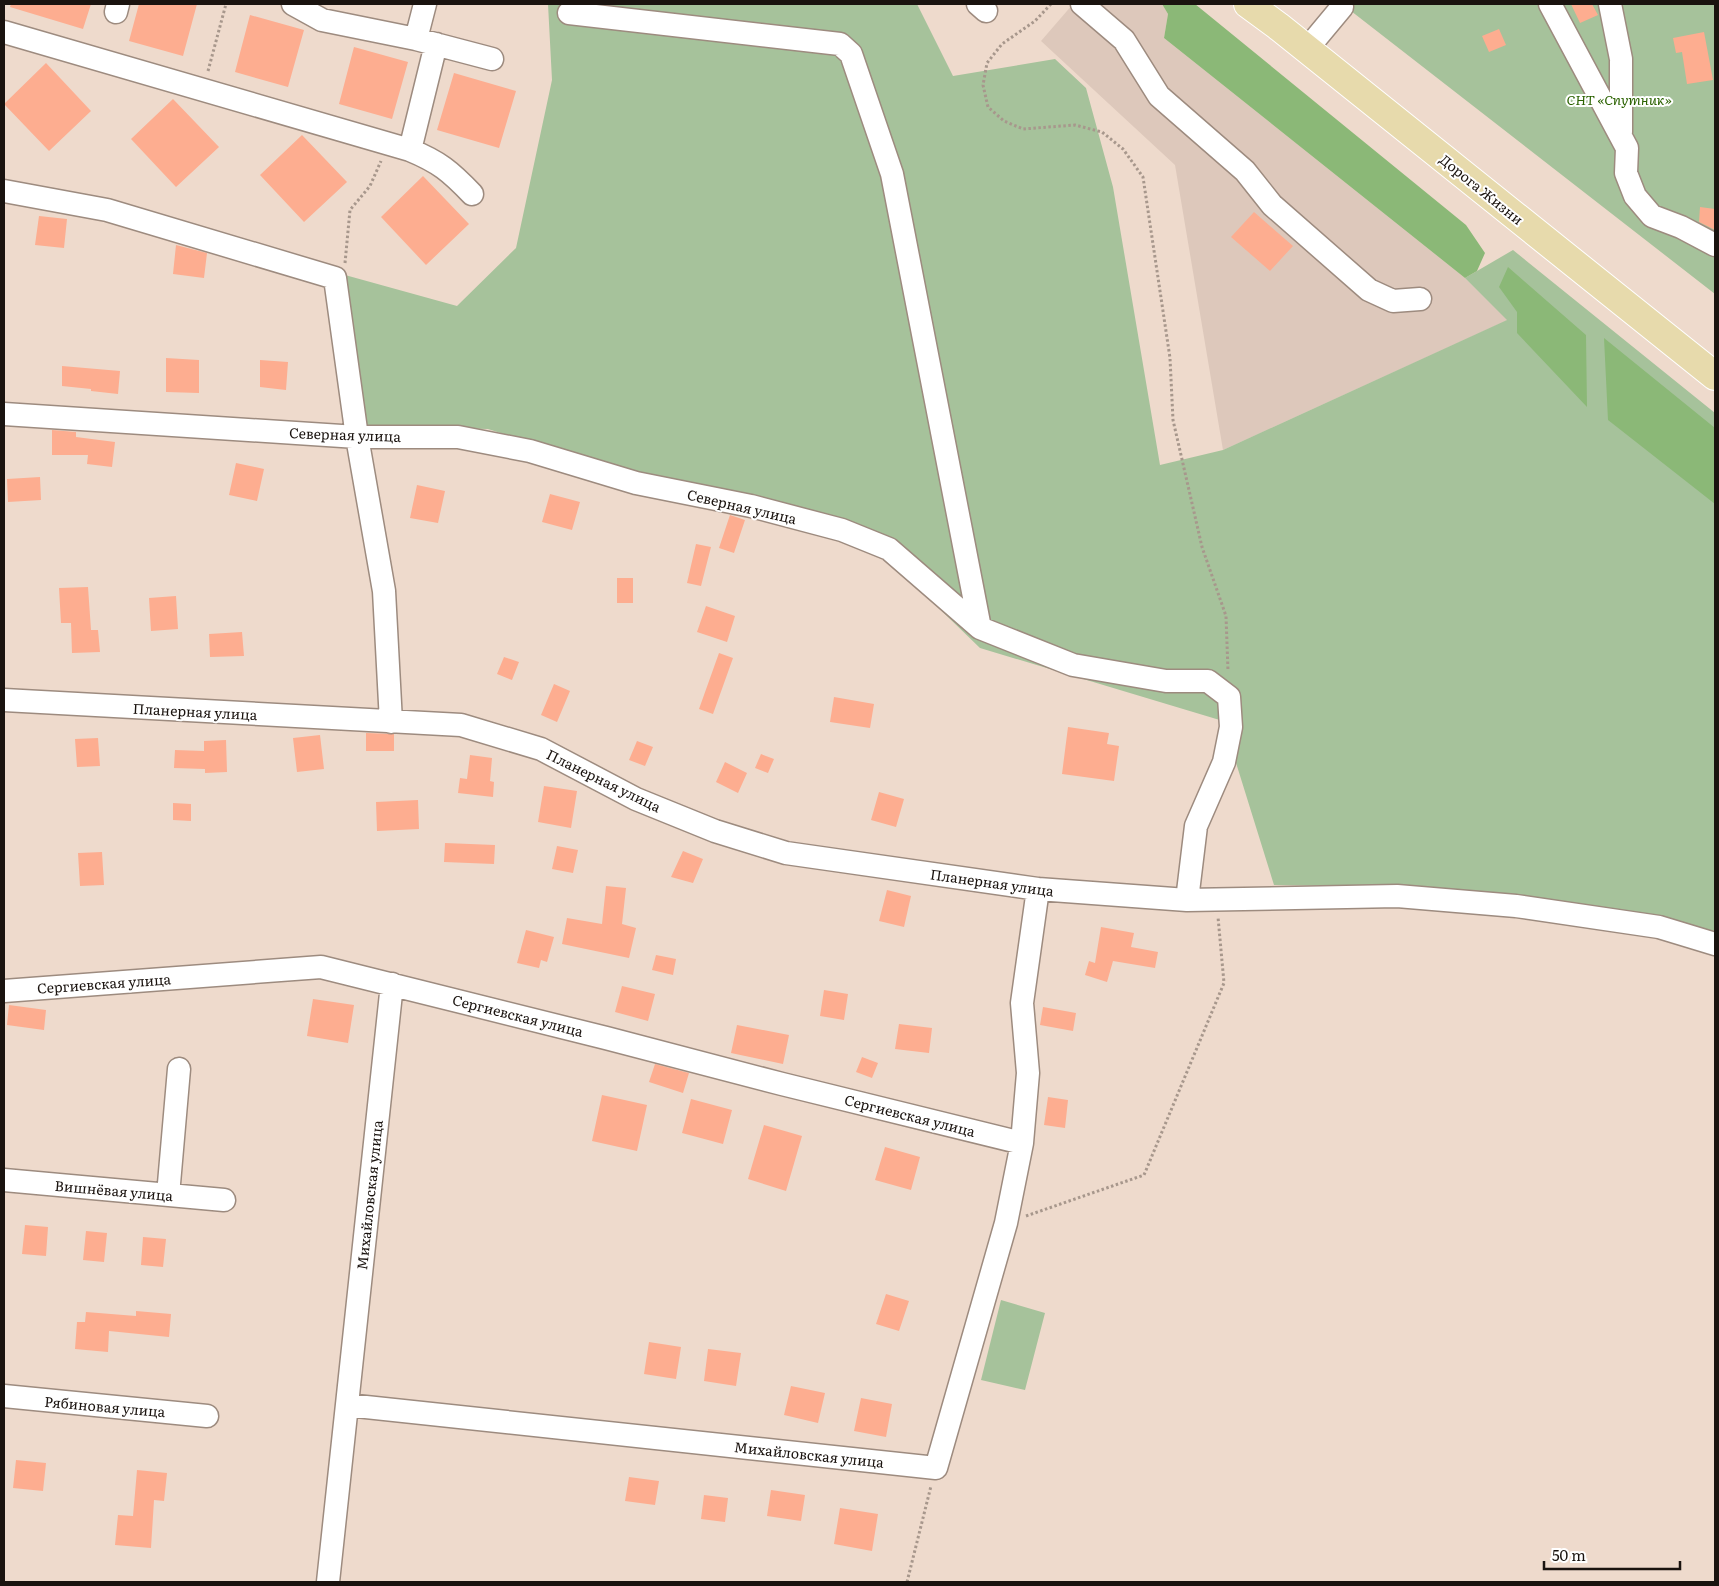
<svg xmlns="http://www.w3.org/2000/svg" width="1719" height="1586" viewBox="0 0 1719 1586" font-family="Literata,serif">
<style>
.industrial{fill:#ddc8bb}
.green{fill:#a6c29b}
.forest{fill:#8bb877}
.building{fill:#fdad90}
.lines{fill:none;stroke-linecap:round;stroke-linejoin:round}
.minor-casing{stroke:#9d8b7f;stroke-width:25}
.major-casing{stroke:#fff;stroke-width:30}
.path{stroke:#a7978c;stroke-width:3;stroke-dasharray:2.5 2.5;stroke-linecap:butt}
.minor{stroke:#fff;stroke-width:22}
.major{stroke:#e7daac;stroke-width:28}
.labels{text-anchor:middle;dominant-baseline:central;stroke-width:4;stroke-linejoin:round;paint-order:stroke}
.park-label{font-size:14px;font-style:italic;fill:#2b6201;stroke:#fff}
.street-label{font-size:14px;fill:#1a130f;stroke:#fff}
</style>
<rect width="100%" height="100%" fill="#eedacc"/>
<path class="industrial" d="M1073 4H1162L1168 14 1164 38 1465 278 1508 320 1223 450 1175 165 1041 41Z"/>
<path class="green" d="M548 4H917L953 76 1055 59 1086 88 1113 187 1160 465 1223 450 1507 320 1465 278 1513 250 1715 413V931L1565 902 1394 887 1274 885 1223 721 980 648 919 589 895 546 631 475 488 429 363 426 345 275 457 306 516 248 552 80Z
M1342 4H1715V294Z
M1001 1300 1045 1313 1025 1390 981 1380Z"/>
<path class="forest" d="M1162 4H1195L1466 225 1485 253 1477 271 1465 278 1164 38 1168 14Z
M1508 267 1586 335 1587 407 1517 333V312L1499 287Z
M1604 338 1715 428V504L1608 420Z"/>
<path class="building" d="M11 4H91L83 29 10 7Z
M139 4H197L183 56 129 41Z
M1571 4H1592L1598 15 1580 23Z
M250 15 304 30 288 87 235 72Z
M1499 29 1506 45 1489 52 1482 36Z
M1704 32 1713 80 1687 84 1682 52 1676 53 1673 38Z
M354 47 408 62 392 119 339 104Z
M46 63 91 111 49 151 4 104Z
M454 73 516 91 499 148 437 130Z
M173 99 219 147 176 187 131 139Z
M302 135 347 182 304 222 260 175Z
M423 176 469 224 426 265 381 217Z
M1700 207 1715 209V230L1699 222Z
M1254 212 1293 246 1270 271 1231 237Z
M39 216 67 219 64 248 35 245Z
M176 245 207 253 204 278 173 274Z
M166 358 199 360V393L166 392Z
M260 360 288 362 286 390 260 387Z
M62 366 120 371 118 394 91 391V389L62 386Z
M52 430 76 432V437L115 442 112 467 87 464 88 455H52Z
M236 463 264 469 257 501 229 495Z
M40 477 41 500 8 502 7 479Z
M417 485 445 491 438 523 410 518Z
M550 494 580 502 572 530 542 522Z
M730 515 745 520 734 553 719 548Z
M696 544 711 547 701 586 687 583Z
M617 578H633V603H617Z
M88 587 91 630H98L100 652 72 653 71 623H61L59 588Z
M176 596 178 629 151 631 149 598Z
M706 606 735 616 727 642 697 632Z
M242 632 244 656 210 657 209 634Z
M719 653 733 658 713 714 699 709Z
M504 657 519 662 512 680 497 674Z
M554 684 570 691 557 722 541 715Z
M834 697 874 704 870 728 830 722Z
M1068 727 1109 733 1107 744 1119 746 1114 781 1062 774Z
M366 733 394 734V751H366Z
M320 735 324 769 297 772 293 738Z
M98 738 100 766 77 767 75 739Z
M226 740 227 772 205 773V769L174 768 175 750 204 751V741Z
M637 741 653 747 645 766 629 760Z
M761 754 774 759 768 773 755 768Z
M470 755 492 758 490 781 494 782 493 797 458 793 460 778 467 779Z
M725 762 747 773 738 793 716 782Z
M544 786 577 791 571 828 538 822Z
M879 792 904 799 896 827 871 820Z
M418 800 419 829 377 831 376 802Z
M173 803 191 804V821L173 820Z
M445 843 495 845 494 864 444 862Z
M557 846 578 850 573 873 552 869Z
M683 851 703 859 693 883 671 877Z
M102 852 104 885 80 886 78 853Z
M606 886 626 888 622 924 636 928 629 958 562 944 567 918 602 924Z
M887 890 911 896 904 927 879 921Z
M1101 927 1134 933 1131 947 1158 952 1155 968 1113 961 1107 982 1085 975 1089 961 1095 963Z
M526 930 554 937 547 962 541 960 539 968 517 963Z
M656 955 676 959 673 975 652 970Z
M622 986 655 994 648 1021 615 1012Z
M824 990 848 994 844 1020 820 1016Z
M313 999 354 1005 348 1043 307 1036Z
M9 1005 46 1010 44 1030 7 1025Z
M1043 1007 1076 1013 1073 1031 1040 1025Z
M899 1024 932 1028 929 1053 895 1049Z
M737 1025 789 1035 783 1064 731 1053Z
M862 1057 878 1063 872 1078 856 1072Z
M655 1064 689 1073 683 1093 649 1082Z
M602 1095 647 1105 637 1151 592 1141Z
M1048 1097 1068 1100 1065 1128 1044 1125Z
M691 1099 732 1110 723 1144 682 1133Z
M764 1125 802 1136 786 1191 748 1179Z
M885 1147 920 1157 911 1190 875 1180Z
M25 1225 48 1227 46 1256 22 1254Z
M86 1231 107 1233 104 1262 83 1260Z
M143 1237 166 1239 163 1267 141 1265Z
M886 1294 909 1301 899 1331 876 1324Z
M136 1311 171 1314 169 1337 109 1331 108 1352 75 1349 77 1322H85L86 1312 136 1316Z
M649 1342 681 1347 676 1379 644 1374Z
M708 1349 741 1353 736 1386 704 1381Z
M791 1386 825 1393 818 1423 784 1415Z
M861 1398 892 1404 886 1437 854 1431Z
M16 1460 46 1463 43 1491 13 1488Z
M137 1470 167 1473 164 1501 154 1500 151 1548 115 1545 118 1515 133 1516Z
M629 1477 659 1481 655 1505 625 1501Z
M771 1490 805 1495 801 1521 767 1516Z
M704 1495 728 1498 725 1522 701 1519Z
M840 1508 878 1514 872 1551 834 1544Z"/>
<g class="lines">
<g class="minor-casing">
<path id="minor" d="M293 4 322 20 416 39 492 59
M978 4 986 11
M1082 4 1124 40 1159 96 1245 171 1272 205 1369 290 1393 301 1420 299
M1550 4 1627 148 1626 173 1635 196 1652 216 1681 227 1715 245
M1610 4 1621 59V132
M116 12 118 4
M569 13 840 44 851 54 892 174 980 628
M4 32 410 150C439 162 450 171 472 194
M416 39 425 4
M1307 49 1342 7
M410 150 436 44
M4 191 107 210 335 278 357 437 384 591 391 722
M4 414 357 437H458L530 451 636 483 751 506 842 530 889 549 980 628 1073 665 1166 681H1208L1229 697 1231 727 1224 762 1196 826 1187 900
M4 700 461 725 541 749 636 799 715 831 786 853 1038 889 1187 900 1397 896 1516 906 1659 927 1715 944
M4 991 321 967 606 1038 782 1084 1022 1143
M4 1180 224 1200
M168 1195 179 1069
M4 1396 207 1416
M347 1405 936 1468 1006 1223 1022 1143 1028 1073 1022 1003 1038 889
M328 1582 392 984"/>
</g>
<g class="major-casing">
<path id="major" d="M1248 4 1278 26 1715 376"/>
</g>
<path class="path" d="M1051 4 1035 21 1002 44 987 63 983 85 988 107 1004 121 1023 129 1075 125 1102 132 1123 149 1143 177 1170 358 1173 420 1202 547 1226 616 1228 671
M208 71 226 4
M345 263 350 210 370 186 381 161
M1026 1216 1144 1175 1224 983 1218 917
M907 1582 931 1486"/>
<use href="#minor" class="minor"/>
<use href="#major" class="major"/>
</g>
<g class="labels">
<g class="park-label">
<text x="1619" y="99">СНТ «Спутник»</text>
</g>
<g class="street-label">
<text transform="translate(1482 189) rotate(39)">Дорога Жизни</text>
<text transform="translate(345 434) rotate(2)">Северная улица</text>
<text transform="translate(742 506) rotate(13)">Северная улица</text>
<text transform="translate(195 711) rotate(3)">Планерная улица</text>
<text transform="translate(604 780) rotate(26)">Планерная улица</text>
<text transform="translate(992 882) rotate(8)">Планерная улица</text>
<text transform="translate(104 983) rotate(-4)">Сергиевская улица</text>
<text transform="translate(518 1015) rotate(14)">Сергиевская улица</text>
<text transform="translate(910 1115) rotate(14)">Сергиевская улица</text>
<text transform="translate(114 1190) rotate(5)">Вишнёвая улица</text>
<text transform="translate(369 1195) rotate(-84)">Михайловская улица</text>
<text transform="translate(105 1406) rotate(5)">Рябиновая улица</text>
<text transform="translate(809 1454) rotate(6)">Михайловская улица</text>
</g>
</g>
<rect width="1719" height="1586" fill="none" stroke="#1a130f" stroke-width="10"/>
<path d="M1544 1561v8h136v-8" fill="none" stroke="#1a130f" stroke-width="2.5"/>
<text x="1552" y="1561" font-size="15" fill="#1a130f" stroke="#ffffff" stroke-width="4" paint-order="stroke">50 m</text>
</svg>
